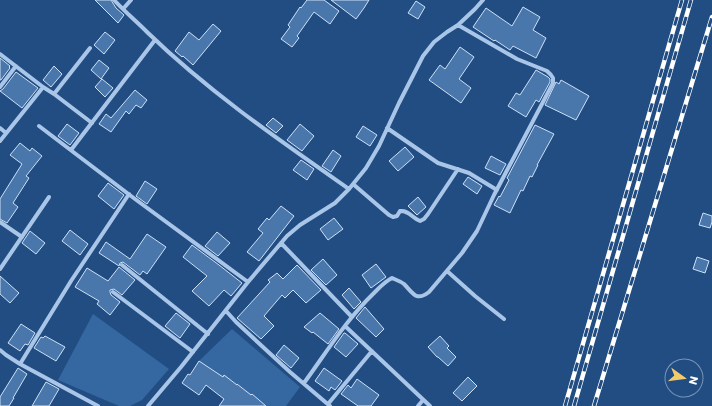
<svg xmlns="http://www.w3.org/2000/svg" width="712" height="406" viewBox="0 0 712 406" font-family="Poppins,sans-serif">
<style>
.green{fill:#3567a0}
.building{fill:#4a77ab;stroke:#cde0f6}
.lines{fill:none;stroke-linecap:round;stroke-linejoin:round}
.street{stroke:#a9c6e8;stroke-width:4}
.rail-casing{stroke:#fff;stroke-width:4.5}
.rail{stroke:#214d83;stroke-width:3;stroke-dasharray:9;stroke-linecap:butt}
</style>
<rect width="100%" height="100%" fill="#214d83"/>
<path class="green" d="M93 314 169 369 142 400 130 406H119L58 380Z
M232 329 300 387 286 406H256L199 361Z"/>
<path class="building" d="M95 0H111L116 8 124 15 118 23Z
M307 0H324L339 11 330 24 314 12 297 36 299 38 292 47 281 39 290 27 288 25 300 7 301 8Z
M331 0H369L364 8 356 19Z
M416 1 425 7 418 19 408 13Z
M523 7 540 17 533 30 546 38 536 58 513 46 510 50 495 40 494 41 473 27 486 8 512 26Z
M213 24 221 31 193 65 183 56 182 57 175 51 189 32 199 40Z
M105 32 115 40 104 54 94 45Z
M460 47 474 57 459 79 471 88 461 103 429 80 440 65 445 69Z
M0 58 10 66 9 67 10 68 1 80H0Z
M99 60 109 68 101 79 91 70Z
M54 66 62 74 51 87 43 80Z
M536 70 548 77 550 79V82L539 102 536 100 526 117 508 106 516 93 520 95Z
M16 72 38 88 22 108 0 91 3 89Z
M102 79 113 88 105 97 95 87Z
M561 80 589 96 576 120 545 105 556 82 559 84Z
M135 90 147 100 141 108 136 105 129 114 126 111 111 132 99 124 106 114 111 118Z
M273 118 283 126 276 133 266 125Z
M67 124 79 133 70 145 58 136Z
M300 124 314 136 302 151 287 140Z
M535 125 554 134 537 165H538L532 177 530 176 523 191 521 190 510 213 494 205 499 196 500 197 509 180 507 178Z
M363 126 377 135 370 146 356 137Z
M20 143 30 151 32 148 42 156 26 176 29 178 13 203 18 207 7 223 0 219V199L22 164 10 155Z
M405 147 414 157 398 171 389 161Z
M333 150 341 156 331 172 322 166Z
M491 156 506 164 500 175 485 168Z
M301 160 314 169 307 180 293 170Z
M468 177 482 186 477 194 463 184Z
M145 181 157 189 147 204 136 196Z
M108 183 124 195 114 209 98 196Z
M418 197 426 207 417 215 408 206Z
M281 206 294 216 259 261 247 252 263 233 258 229 267 218 269 220Z
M703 213 712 216V222L710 228 699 225Z
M334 218 343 229 328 240 320 229Z
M70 230 88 244 80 255 62 241Z
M30 231 45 243 36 254 22 243Z
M217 232 230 243 218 256 205 246Z
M147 234 166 247 147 274 143 271 140 275 123 262 120 263 119 266 99 253 106 242 130 259Z
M192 245 219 265 242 283 231 296 224 290 209 306 192 291 207 276 183 257Z
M697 257 709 261 705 273 693 269Z
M323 259 337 275 326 285 311 270Z
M376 264 386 277 371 288 362 275Z
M297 265 321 290 306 303 293 290 285 298 282 295 264 316 274 326 261 339 237 318 270 282 268 280 277 273 283 279Z
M119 267 135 280 122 295 114 289 110 290V292L111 295 120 302 110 315 97 304 99 301 75 287 87 268 108 281Z
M0 276 19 293 10 303 0 294Z
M349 288 361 302 354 309 342 295Z
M365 307 384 329 376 337 356 318Z
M176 313 190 324 180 338 165 326Z
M320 313 339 329 328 344 313 332 312 333 304 327Z
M21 324 35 333 28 345 25 344 20 351 8 343Z
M344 333H345L358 344 346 357 334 347Z
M45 336 65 347 56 361 34 348 41 337 43 338Z
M440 336 449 346 447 348 456 357 448 366 438 357H437L428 347Z
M284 345 299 358 291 368 276 355Z
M199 361 223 377 224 375 237 385V384L251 395 252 394 266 406H219L224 399 206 385 199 395 182 383 188 374 190 375Z
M18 368 27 374 13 398H14L9 406H0V397Z
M324 368 342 381 335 390 331 387 329 391 315 381Z
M468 377 477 386 462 401 453 393Z
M357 379 379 395 371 406H358L341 394 348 385 351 388Z
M46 382 59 389 49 406H32Z"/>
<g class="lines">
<path class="street" d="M114 0C124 11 136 21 147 32 209 92 279 140 349 189
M123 9 131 0
M0 54 43 87
M0 87 16 66
M54 94 90 48
M39 126 135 199 248 282
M0 128 6 133
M387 128 438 163 469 173 497 190
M0 141 40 91 43 87 54 94 92 123
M71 150 155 40
M353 184 389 215 393 217 397 216 400 211C409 210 412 218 420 221L424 219 428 214 458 169
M0 222 22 237
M281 243 352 317
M122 265 208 334
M0 269 49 197
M447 271 475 296 504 319
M113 292 193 352
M226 311 236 322 290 372 330 406
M345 326 430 406
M0 350 6 355 20 364 98 406
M20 364 71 281 129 194
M304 383C326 353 346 320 373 294 379 288 384 282 392 278 396 280 400 281 404 284 413 293 416 302 429 292L462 253 477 231 494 195 553 83V78L551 75 547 71 517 59 458 25
M328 404 372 351
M148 406 181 367 248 282 287 236 300 225 335 203 349 189 366 168 379 146 399 103 423 56 434 42 447 32 458 25 475 9 483 0
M418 406 423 400"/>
<g class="rail-casing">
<path id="rail" d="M565 406 682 0
M574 406 691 0
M594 406 712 17"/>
</g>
<use href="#rail" class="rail"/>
</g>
<g transform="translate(684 378) rotate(104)"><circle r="19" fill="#214d83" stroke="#7a94b5"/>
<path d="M0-3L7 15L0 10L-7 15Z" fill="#f5cb6a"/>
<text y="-6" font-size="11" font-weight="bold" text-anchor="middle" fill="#ffffff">N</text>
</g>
</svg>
